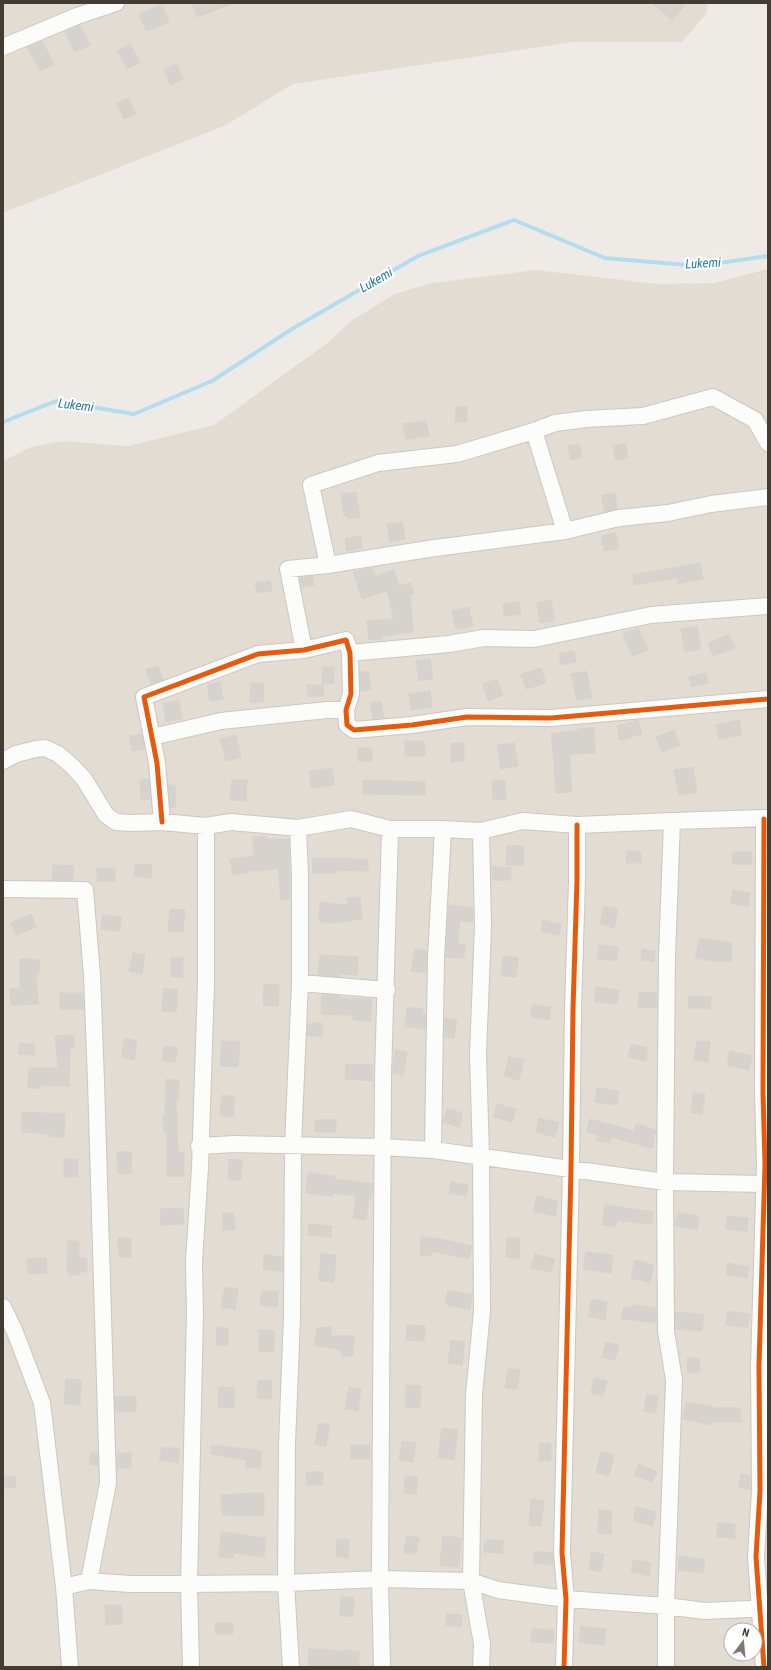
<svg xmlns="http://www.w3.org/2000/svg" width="771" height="1670" viewBox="0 0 771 1670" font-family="'Roboto Condensed',sans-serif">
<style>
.residential{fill:#e3dcd3;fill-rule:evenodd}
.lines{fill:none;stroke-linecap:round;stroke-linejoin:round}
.stream{stroke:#b3ddef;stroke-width:4}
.building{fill:#d6d2cd;stroke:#d6d2cc}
.street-casing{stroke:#cbc7c2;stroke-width:18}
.street{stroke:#fcfcfb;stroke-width:16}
.cycleway-casing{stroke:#fff;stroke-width:8}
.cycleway{stroke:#e8590c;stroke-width:5}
.labels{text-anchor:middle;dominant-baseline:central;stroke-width:4;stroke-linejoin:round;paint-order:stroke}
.water-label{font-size:13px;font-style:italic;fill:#267aa4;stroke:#fff}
</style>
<rect width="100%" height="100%" fill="#eeebe6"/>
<path class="residential" d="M3 3H708L706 14 682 42H573L293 84 224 126 3 213Z
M768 269V1667H3V461L31 447 62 441 128 446 214 425 326 344 351 321 395 294 431 283 536 270 658 284 714 283ZM731 1630H755V1654H731Z"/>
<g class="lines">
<path class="stream" d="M3 422 56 401 134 414 212 381 292 329 418 256 514 220 605 258 699 266 768 256"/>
</g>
<path class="building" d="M192 3H231V4L197 17Z
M652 3H687L672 20Z
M162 5 169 22 146 31 139 14Z
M80 25 90 45 75 52 65 32Z
M42 41 54 64 40 71 27 47Z
M130 44 140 62 127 69 117 51Z
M176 64 183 79 171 85 164 70Z
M128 98 136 114 124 119 117 103Z
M456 407H467V422H455Z
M426 421 429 436 406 439 403 424Z
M625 443 628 458 616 460 613 446Z
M579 444 582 457 571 460 568 446Z
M356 492 360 517 348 519 347 516H344L341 494Z
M615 493 617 509 604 512 602 495Z
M402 522 405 539 390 542 387 524Z
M616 533 619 548 604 551 601 536Z
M360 536 362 548 347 551 345 539Z
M700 563 703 579 678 584 677 578 634 585 633 575Z
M372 568 375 576 394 570 399 586 411 583 414 594 410 595 413 632 382 636V639L369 640 367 621 394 619 387 591 362 599 353 572Z
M313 576 314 585 302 587 300 577Z
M270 581 272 591 257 593 255 583Z
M551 600 555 620 540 623 537 603Z
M519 602 521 614 504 616 503 604Z
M469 607 473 626 456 629 452 611Z
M697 626 701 649 685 652 681 629Z
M638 628 648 650 632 656 623 634Z
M729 635 735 648 713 656 708 643Z
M574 651 576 662 561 665 559 654Z
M430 659 433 679 419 681 416 661Z
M158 666 163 680 151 684 146 670Z
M322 667H334V683L322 684Z
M541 668 546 683 526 689 521 674Z
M368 671 371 690 360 691V672Z
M586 671 592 697 577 700 571 674Z
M705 673 708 683 692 687 689 677Z
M497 679 503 695 488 701 483 684Z
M220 682 223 699 210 701 207 684Z
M250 683H264L263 702H250Z
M307 685H323L324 696H308Z
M430 691 432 707 411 710 409 694Z
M179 701 182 719 166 721 163 703Z
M381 701 384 718 373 719 370 703Z
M638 720 642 734 620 740 617 726Z
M739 720 742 735 719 739 716 725Z
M594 728 595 753 569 754 572 792 556 793 554 771H555L551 734 578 730V729Z
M674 730 680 745 662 752 656 737Z
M142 734 145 749 132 751 129 736Z
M236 735 241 757 226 761 220 739Z
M405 741H424L425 756H405Z
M451 743H464V761L451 762Z
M514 743 518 766 501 769 497 745Z
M358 748H372V761H358Z
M693 767 697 792 679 795 674 770Z
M332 768 334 785 311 788 309 771Z
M149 779 151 799 141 800 140 780Z
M232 780H247L246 801 230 800Z
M363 780 425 782V795L363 794Z
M505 780 506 799 493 800 492 781Z
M168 785H175L176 807H170Z
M267 836V839H289L290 899 281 900 278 869 246 871 247 873 233 875 230 859 254 856 253 837Z
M507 845 524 846 523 865H506Z
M626 851H641V863H626Z
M732 852H752V864H733Z
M313 858 368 859V871L338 870 337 873H312Z
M136 864 152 865 151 878 134 876Z
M53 865 74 866 73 880H52Z
M492 867H511V880H492Z
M97 868 115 869V881H97Z
M733 890 750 893 748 907 730 903Z
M360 897 362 919 332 923 319 921 320 902 348 905 347 898Z
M448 905 473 908V922L460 921 457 944 465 945 464 958 446 957Z
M604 906 618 909 614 928 600 924Z
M170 909 185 910 183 932 168 931Z
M31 914 36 927 16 935 11 923Z
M102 915 121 917 120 931 101 929Z
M543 920 561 924 559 935 541 932Z
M700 938 732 943 731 962 705 960 695 958Z
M599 945 618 947 617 961 597 959Z
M415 949 427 951 426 973 411 971Z
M642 949 655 951 654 962 641 960Z
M133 953 145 955 142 974 129 971Z
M320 955 358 957 357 975 340 974 339 977 318 975Z
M503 956 518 958 516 977 501 976Z
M171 958H183V977H171Z
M20 959 40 960 39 973H36L38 1004 11 1005 10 989H20Z
M264 984 279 985 278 1006 263 1005Z
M596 987 619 990 617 1004 594 1002Z
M164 988 178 990 176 1012 162 1011Z
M639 992 657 993V1008L638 1007Z
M60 993H83L84 1009H60Z
M322 994 339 996V998L372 999 371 1021 353 1020V1015L321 1014Z
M689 996 711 997 710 1009 688 1008Z
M532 1005 551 1007 549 1020 531 1017Z
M407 1007 423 1009 422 1014 426 1015 425 1029 405 1026Z
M445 1018 457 1020 454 1038 444 1036Z
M322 1023 323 1036H307L308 1024Z
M73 1035 74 1048 70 1049 69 1086 40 1085V1088H28L29 1068H58L55 1036Z
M125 1038 137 1041 134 1060 121 1057Z
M222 1041 240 1042 238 1067 220 1066Z
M697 1041 710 1042 708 1062 694 1060Z
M20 1043 35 1045 34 1055 18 1054Z
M631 1044 648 1048 645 1061 628 1057Z
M164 1046 178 1048 175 1062 162 1060Z
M395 1050 407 1052 403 1075 393 1073Z
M730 1051 752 1056 749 1070 727 1065Z
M509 1057 524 1060 519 1080 504 1076Z
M346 1064 373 1065 372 1081 345 1079Z
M166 1079 179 1080 178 1098H176L178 1152H184V1176H167V1132H164L163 1115H165Z
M597 1088 619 1091 617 1105 595 1102Z
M693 1093 705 1094 702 1114 691 1113Z
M222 1095 235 1096 233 1117 220 1116Z
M497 1104 516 1109 512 1122 494 1117Z
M447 1109 463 1113 459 1127 443 1122Z
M22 1112 65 1114 64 1137H50V1134L21 1132Z
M539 1118 559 1123 555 1137 536 1132Z
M590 1119 634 1131 636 1124 656 1130 652 1148 611 1137 609 1143 596 1140 597 1135 587 1132Z
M315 1120H336V1132H315Z
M117 1152H131L132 1173 118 1174Z
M64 1159H78V1177H64Z
M229 1159 242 1160 241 1180H228Z
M308 1173 335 1176 334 1179 373 1184 371 1198 369 1197 366 1220 353 1218 356 1196 333 1193V1196L306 1193Z
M451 1182 468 1185 466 1196 449 1193Z
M537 1196 558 1201 555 1216 533 1211Z
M605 1205 653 1212 652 1224 617 1220 616 1227 602 1225Z
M183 1208 184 1224 161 1225 160 1209Z
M223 1213H234L235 1230H223Z
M678 1213 699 1216 697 1230 675 1226Z
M727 1216 748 1218 747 1231 726 1229Z
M309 1224 332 1226 331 1237 308 1235Z
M421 1237 441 1239 472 1246 469 1259 431 1251V1256L420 1255Z
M118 1238H131V1257H119Z
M507 1238H520L519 1258 506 1257Z
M68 1241H79V1258H87V1272H79V1275H69V1272H67Z
M586 1252 613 1255 611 1273 583 1269Z
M321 1254 336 1255 334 1282 319 1281Z
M535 1254 555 1259 551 1272 531 1268Z
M264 1255 283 1257V1271L263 1269Z
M46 1258 47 1273 28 1274 27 1259Z
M635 1260 654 1265 650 1283 631 1278Z
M728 1263 749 1267 747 1278 726 1275Z
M225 1287 238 1289 235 1309 221 1307Z
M448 1290 472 1295 470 1310 445 1304Z
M262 1291 278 1292 277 1307 260 1305Z
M592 1299 607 1302 605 1320 588 1316Z
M632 1305 656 1308V1323L621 1319 624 1306 632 1308Z
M728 1311 750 1314 748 1327 726 1325Z
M675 1312 704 1315 702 1331 675 1329Z
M407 1325 425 1326 424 1341 406 1340Z
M217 1327 228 1328V1345H216Z
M332 1327 330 1336H354L353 1356H341L342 1350 314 1345 317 1328Z
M259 1330H274V1351L259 1352Z
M451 1340 465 1342 462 1365 448 1363Z
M606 1342 619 1345 615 1360 602 1357Z
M687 1358H699L700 1372 687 1373Z
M508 1369 520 1370 517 1389 505 1388Z
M594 1378 607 1381 603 1395 591 1393Z
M66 1379 81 1380 80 1405 64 1404Z
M258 1380 272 1381 271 1399 257 1398Z
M406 1385 421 1386 420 1408 405 1407Z
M219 1387 235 1388 234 1408 218 1407Z
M349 1387 361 1389 358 1411 345 1409Z
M647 1394 658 1396 655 1413 644 1411Z
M136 1396V1411L115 1412V1397Z
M686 1402 717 1408H740L741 1422H711L710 1425 683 1419Z
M319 1423 330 1425 326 1446 315 1444Z
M442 1428 458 1430 454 1460 438 1457Z
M402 1441 416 1443 413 1462 399 1460Z
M540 1443H551V1461H539Z
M212 1445 262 1451 260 1468 245 1467 246 1460 211 1454Z
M351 1445H370V1459H351Z
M162 1447 180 1449 178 1463 159 1460Z
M601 1452 614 1455 609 1476 596 1472Z
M91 1453H98V1466L89 1464Z
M117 1453H131V1468H117Z
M639 1464 657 1472 652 1482 634 1475Z
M306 1472H323V1485H306Z
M741 1474 750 1476V1490L738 1487Z
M3 1476H15L16 1487 3 1488Z
M405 1476 418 1477 416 1494 404 1493Z
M254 1493H264V1516L222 1515 221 1495Z
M531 1499 544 1501 541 1526 529 1525Z
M636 1507 656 1512 653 1526 633 1521Z
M599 1510 612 1511 611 1534 598 1533Z
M717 1523 735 1524V1538L717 1537Z
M221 1532 266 1538 264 1557 234 1553 233 1558 219 1557Z
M407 1536 419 1538 416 1554 404 1553Z
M443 1536 461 1538 459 1567 440 1565Z
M337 1539 349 1540 348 1558 336 1557Z
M485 1540H503V1553L484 1552Z
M535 1551 553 1553V1565L533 1563Z
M592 1552 604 1554 601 1572 589 1569Z
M679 1556 705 1560 703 1573 678 1570Z
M633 1560 651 1563 649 1576 631 1572Z
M341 1597H354L353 1616H340Z
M105 1605H122V1624L106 1625Z
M447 1614 462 1615 461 1627 446 1625Z
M215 1623H233V1634H216Z
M581 1626 606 1629 604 1645 579 1642Z
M532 1629 554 1630 553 1643 531 1642Z
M309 1649 344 1651V1650L360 1652 358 1667 308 1665Z"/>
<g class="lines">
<g class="street-casing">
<path id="street" d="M3 47 77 16 116 3
M534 431 565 531
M328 565 311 485 378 463 457 454 534 431 555 423 586 419 643 416 713 397 755 420 768 443
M304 650 288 569 328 565 428 549 565 531 619 518 668 513 711 504 768 497
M350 653 449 644 484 638 534 639 651 615 768 606
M152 737 221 721 327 710H346
M3 761 16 754 36 749 45 748 58 754 72 766 84 779 106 815 116 822 130 823 162 822 206 826 231 822 298 828 351 819 390 829H443L481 831 523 821 577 825 672 821 768 818
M764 819 763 1093 765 1164 759 1366 760 1491 756 1557 764 1667
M162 822 157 763 144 697 258 654 304 650 346 640 350 653 351 694 346 710 347 725 354 730 412 725 467 717 551 718 768 699
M3 889 85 890 92 975 96 1081 108 1483 89 1581
M300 983 387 990
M199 1146 235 1144 383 1147 433 1150 665 1182 768 1184
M433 1150 436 958 443 829
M3 1307 15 1332 42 1403 64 1587 70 1667
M64 1587 89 1581 130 1584H189L286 1583 380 1579 471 1581 498 1590 566 1599 666 1606 705 1611 768 1608
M191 1667 189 1584 195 1313 194 1262 200 1168 206 983V826
M291 1667 286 1583 287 1444 292 1317 293 1145 300 983V877L298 828
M382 1667 380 1579 383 1076 390 829
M481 1667 482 1644 471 1581 474 1395 482 1311 481 1156 478 1055 483 926 481 831
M564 1667 566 1599 562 1553 571 1169 573 1009 577 880V825
M666 1667V1606L674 1380 666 1331 665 1182 667 956 672 821"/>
</g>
<use href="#street" class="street"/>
<g class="cycleway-casing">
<path id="cycleway" d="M764 819 763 1093 765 1164 759 1366 760 1491 756 1557 764 1667
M162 822 157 763 144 697 258 654 304 650 346 640 350 653 351 694 346 710 347 725 354 730 412 725 467 717 551 718 768 699
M564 1667 566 1599 562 1553 571 1169 573 1009 577 880V825"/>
</g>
<use href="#cycleway" class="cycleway"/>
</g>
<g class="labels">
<g class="water-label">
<text transform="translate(703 263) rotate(-3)">Lukemi</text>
<text transform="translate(376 280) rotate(-30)">Lukemi</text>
<text transform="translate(76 405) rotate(7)">Lukemi</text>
</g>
</g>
<rect width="771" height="1670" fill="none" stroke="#443b32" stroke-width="8"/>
<g transform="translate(743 1642) rotate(16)"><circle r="19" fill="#ffffff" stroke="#b4b1ad"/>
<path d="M0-3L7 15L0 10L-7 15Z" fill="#807971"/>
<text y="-6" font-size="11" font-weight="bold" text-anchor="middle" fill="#443b32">N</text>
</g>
</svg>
